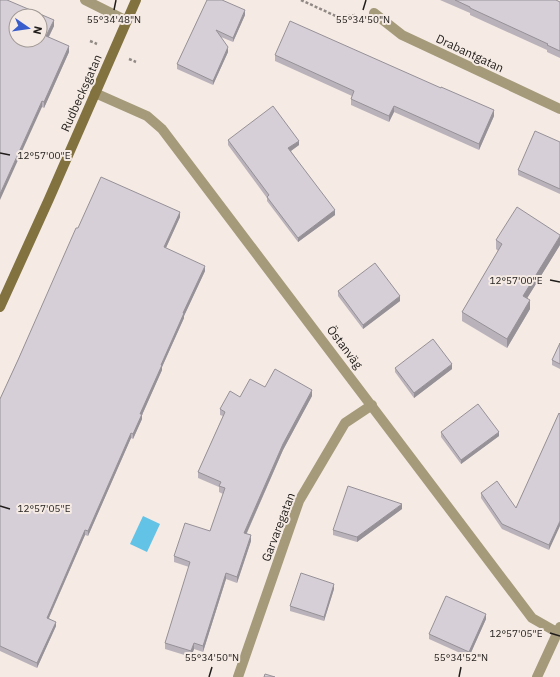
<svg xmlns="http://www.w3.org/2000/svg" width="560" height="677" viewBox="0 0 560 677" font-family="'IBM Plex Sans',sans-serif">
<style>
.water{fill:#62c3e7}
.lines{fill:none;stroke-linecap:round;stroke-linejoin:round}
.path{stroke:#918985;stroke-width:2.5;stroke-dasharray:3 2;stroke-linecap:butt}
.street{stroke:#a59a7a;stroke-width:10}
.secondary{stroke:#827240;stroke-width:10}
.wall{fill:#b9b2ba}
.shaded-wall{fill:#969197}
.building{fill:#d7cfd8;stroke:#969197;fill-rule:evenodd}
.ticks{fill:none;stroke:#211d1b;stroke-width:1.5}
.labels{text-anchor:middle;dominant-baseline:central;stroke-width:4;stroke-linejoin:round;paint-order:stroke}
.street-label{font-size:12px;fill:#211d1b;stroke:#f5ebe4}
.ticks-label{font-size:10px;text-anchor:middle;fill:#211d1b;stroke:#f5ebe4;stroke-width:4;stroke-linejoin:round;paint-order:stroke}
</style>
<rect width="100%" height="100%" fill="#f5ebe4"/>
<path class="water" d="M143 516 160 524 147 552 130 544Z"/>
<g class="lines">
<path class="path" d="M301 0 338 17 356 15
M90 41 97 44
M129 59 136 62"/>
<path class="street" d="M85 0 127 21
M374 13 402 35 560 109
M95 93 147 116 162 129 532 618 560 634
M238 677 299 501 345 423 372 405
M537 677 560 627"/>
<path class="secondary" d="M0 307 49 199 136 0"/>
</g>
<path class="wall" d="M0 0 54 26 49 37 69 52 44 108 42 107Z
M207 0 245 15 233 42 221 37 228 52 213 85 177 69V64Z
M440 0H556L560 2V58L547 52V50L470 15V13Z
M275 55 494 116 479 150 394 112 389 122 351 105V99L352 96 275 61Z
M228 140 299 145 291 151 335 215 298 242 267 201V198L228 145Z
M560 142V194L518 175V170Z
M180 217 166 248 205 271 184 316V318L162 367V370L142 415V419L133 439 131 438 88 536 85 535 49 618 56 626 37 668 0 651V399L78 228Z
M496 240 560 245 527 298 530 309 507 348 462 321V312L498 251 496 249Z
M338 291 400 301 363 329 338 296Z
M560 343V369L552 365V360Z
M395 368 452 369 414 398 395 372Z
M265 387 312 396 283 450 247 533 251 541 237 583 226 579 203 652 194 649 191 657 165 649V643L189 567 174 562V556L210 531 223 494 219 492V487L198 478V472L223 416 220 415V409L240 397Z
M559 413 549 550 502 529 481 498V493L516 508Z
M441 432 499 436 461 464 441 437Z
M402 509 357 542 333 535V530Z
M334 589 324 621 290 611V606Z
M486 619 469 657 429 639V634Z"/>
<path class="shaded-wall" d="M245 10V15L233 42V38Z
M54 20V26L46 42V36Z
M69 46V52L44 108V102Z
M228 47V52L213 85V81Z
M42 101V107L0 200V194Z
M394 106V112L389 122V116Z
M494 110V116L479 150V144Z
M299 141V145L288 153V148Z
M335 210V215L298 242V238Z
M180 212V217L164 252V247Z
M560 236V245L523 305V296Z
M205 266V271L184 316V318L162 367V370L142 415V419L133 439V434L140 414 183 313Z
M400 296V301L363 329V325Z
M530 300V309L507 348V339Z
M452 364V369L414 398V393Z
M312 390V396L283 450 244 539V533L283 444Z
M499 432V436L461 464V460Z
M131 433V438L88 536V531Z
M402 504V509L357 542V537Z
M560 521V526L549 550V545Z
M85 530V535L47 622V618Z
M251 535V541L237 583V577Z
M226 573V579L203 652V646Z
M334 584V589L324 621V617Z
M486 614V619L469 657V652Z
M56 622V626L37 668V663Z
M194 643V649L191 657V651Z"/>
<path class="building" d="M0 0H7L54 20 46 36 69 46 44 102 42 101 0 194ZM16 16H40V40H16Z
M207 0H222L245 10 233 38 216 30 228 47 213 81 177 64Z
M455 0H556L560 2V51L547 45 548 44 470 8V7Z
M290 21 441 88V87L494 110 479 144 394 106 389 116 351 99 354 91 275 55Z
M273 106 299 141 288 148 335 210 298 238 267 197 269 195 228 140Z
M535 131 560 142V189L518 170Z
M101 177 180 212 164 247 205 266 183 313H184L161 365H162L140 414H142L133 434 131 433 88 531 85 530 47 618 56 622 37 663 0 646V399L18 360 76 228H78Z
M517 207 560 235V236L523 296 530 300 507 339 462 312 502 244 496 240Z
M375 263 400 296 363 325 338 291Z
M433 339 452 364 414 393 395 368Z
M560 343V364L552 360Z
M275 369 312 390 283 444 244 533 251 535 237 577 226 573 203 646 194 643 191 651 165 643 190 562 174 556 185 523 210 531 225 488 219 486 221 482 198 472 225 412 220 409 230 391 240 397 250 379 265 387Z
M478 404 499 432 461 460 441 432Z
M559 413 560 414V521L549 545 502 524 481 493 497 481 516 508Z
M348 486 402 504 357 537 333 530Z
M301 573 334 584 324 617 290 606Z
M446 596 486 614 469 652 429 634Z
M265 674 275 677H264Z"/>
<path class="ticks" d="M114 10 116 0M363 10 366 0M0 153 10 155M550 280 560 282M0 506 10 509M550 633 560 636M209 677 212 667M459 677 461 667"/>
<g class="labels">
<g class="street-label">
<text transform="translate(470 53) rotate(25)">Drabantgatan</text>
<text transform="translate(81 93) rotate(-66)">Rudbecksgatan</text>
<text transform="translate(345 347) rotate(53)">Östanväg</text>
<text transform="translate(278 527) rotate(-69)">Garvaregatan</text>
</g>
</g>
<g class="ticks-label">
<text x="114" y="23">55°34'48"N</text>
<text x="363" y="23">55°34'50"N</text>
<text x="44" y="159">12°57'00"E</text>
<text x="516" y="284">12°57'00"E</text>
<text x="44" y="512">12°57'05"E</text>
<text x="516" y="637">12°57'05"E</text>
<text x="212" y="661">55°34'50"N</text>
<text x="461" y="661">55°34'52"N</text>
</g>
<g transform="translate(28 28) rotate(103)"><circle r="19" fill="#f5ebe4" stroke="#a09994"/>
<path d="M0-3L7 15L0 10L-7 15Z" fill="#395ccd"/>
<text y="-6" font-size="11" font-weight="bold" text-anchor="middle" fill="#211d1b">N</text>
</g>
</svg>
